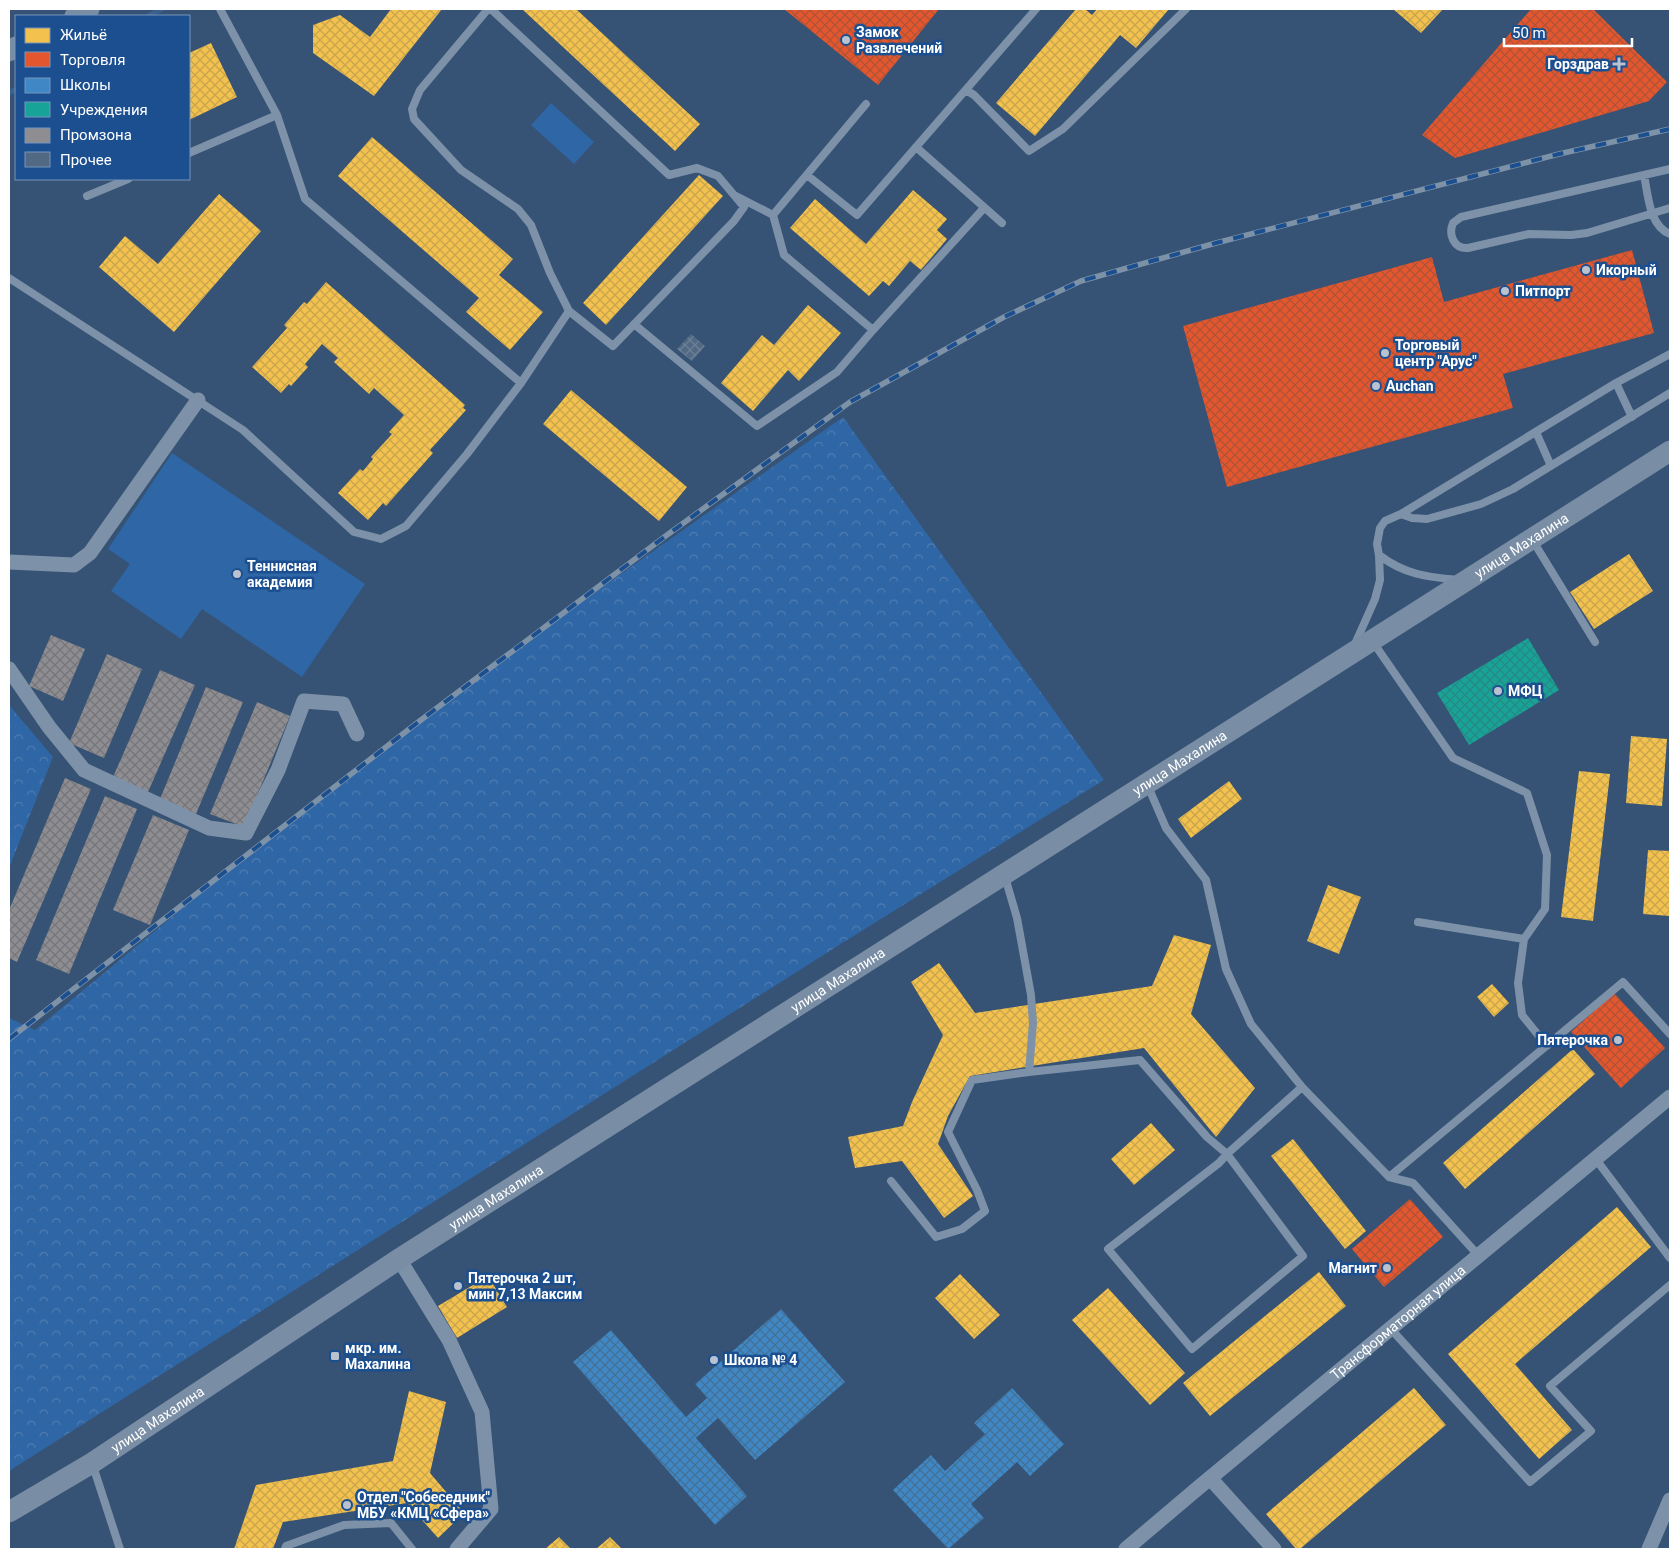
<svg xmlns="http://www.w3.org/2000/svg" width="1679" height="1558" viewBox="0 0 1679 1558" font-family="Roboto,sans-serif">
<style>
.forest{fill:url(#forest-crowns)}
.garden{fill:#2f66a5}
.homes{fill:url(#homes-cross-hatch)}
.shops{fill:url(#shops-cross-hatch)}
.schools{fill:url(#schools-cross-hatch)}
.public{fill:url(#public-cross-hatch)}
.industry{fill:url(#industry-cross-hatch)}
.lines{fill:none;stroke-linecap:round;stroke-linejoin:round}
.stream{stroke:#3b618d;stroke-width:5}
.building{fill:url(#building-cross-hatch)}
.lane{stroke:#7d92a8;stroke-width:8}
.street{stroke:#7d92a8;stroke-width:15}
.secondary{stroke:#798da4;stroke-width:21}
.rail-casing{stroke:#7e92a7;stroke-width:5.5}
.rail{stroke:#1b4f8f;stroke-width:4;stroke-dasharray:11;stroke-linecap:butt}
.poi-dot{fill:#b9c2ce;stroke:#1b4f8f;stroke-width:2}
.labels{text-anchor:middle;dominant-baseline:central;stroke-width:5;stroke-linejoin:round;paint-order:stroke}
.poi-label{font-size:14px;font-weight:bold;fill:#fff;stroke:#1b4f8f;text-anchor:start}
.street-label{font-size:14px;fill:#fff;stroke:#1b4f8f}
</style>
<defs>
<pattern id="forest-crowns" width="20" height="18" patternUnits="userSpaceOnUse" patternTransform="scale(1.25)"><rect width="20" height="18" fill="#2f66a5"/><path d="M2 6a3 3 0 1 1 6 0M12 15a3 3 0 1 1 6 0" fill="none" stroke="#4e7db2"/></pattern>
<pattern id="homes-cross-hatch" width="8" height="8" patternUnits="userSpaceOnUse" patternTransform="scale(1.25)"><rect width="8" height="8" fill="#f2c14e"/><path d="M0 0l8 8M0 8l8-8" fill="none" stroke="#c8a44e"/></pattern>
<pattern id="shops-cross-hatch" width="8" height="8" patternUnits="userSpaceOnUse" patternTransform="scale(1.25)"><rect width="8" height="8" fill="#e4572e"/><path d="M0 0l8 8M0 8l8-8" fill="none" stroke="#af5338"/></pattern>
<pattern id="schools-cross-hatch" width="8" height="8" patternUnits="userSpaceOnUse" patternTransform="scale(1.25)"><rect width="8" height="8" fill="#3f88c5"/><path d="M0 0l8 8M0 8l8-8" fill="none" stroke="#447095"/></pattern>
<pattern id="public-cross-hatch" width="8" height="8" patternUnits="userSpaceOnUse" patternTransform="scale(1.25)"><rect width="8" height="8" fill="#17a398"/><path d="M0 0l8 8M0 8l8-8" fill="none" stroke="#278981"/></pattern>
<pattern id="industry-cross-hatch" width="8" height="8" patternUnits="userSpaceOnUse" patternTransform="scale(1.25)"><rect width="8" height="8" fill="#8d8d92"/><path d="M0 0l8 8M0 8l8-8" fill="none" stroke="#76767a"/></pattern>
<pattern id="building-cross-hatch" width="8" height="8" patternUnits="userSpaceOnUse" patternTransform="scale(1.25)"><rect width="8" height="8" fill="#526984"/><path d="M0 0l8 8M0 8l8-8" fill="none" stroke="#6c8096"/></pattern>
</defs>
<rect width="100%" height="100%" fill="#365274"/>
<path class="forest" d="M843 417 1104 780 836 947 9 1471V1018L35 1030 242 859 502 658Z
M9 705 53 757 9 868Z"/>
<path class="garden" d="M551 103 594 142 574 164 531 125Z
M172 453 365 584 302 677 202 609 181 639 111 591 130 564 108 549Z"/>
<path class="homes" d="M391 9H442L374 96 313 53V25L340 15 370 37Z
M522 9H576L700 124 675 151Z
M1076 9H1085L1092 15 1097 9H1169L1136 48 1120 35 1035 136 996 103Z
M1393 9H1443L1421 33Z
M211 43 237 97 189 120V53Z
M372 137 513 259 499 275 543 312 510 350 466 312 479 298 338 176Z
M699 175 723 196 606 325 583 303Z
M913 190 947 219 937 230 947 239 921 270 910 261 889 286 883 281 869 296 790 228 815 199 866 244Z
M219 194 261 231 174 332 99 267 125 236 158 264Z
M326 282 465 405 463 408 466 410 430 450 433 453 386 506 383 503 368 520 338 493 360 469 363 471 373 459 371 457 392 434 389 432 404 415 374 388 369 394 334 362 338 358 322 344 305 364 308 367 291 386 289 384 281 393 252 367 287 328 284 325 304 302 307 304Z
M808 305 841 333 799 381 788 370 753 411 721 383 762 335 774 345Z
M571 390 687 487 659 521 543 424Z
M1629 554 1653 591 1594 629 1570 592Z
M1631 736 1667 739 1662 806 1626 803Z
M1579 771 1610 774 1593 921 1561 917Z
M1229 781 1242 799 1191 838 1178 819Z
M1648 850 1670 851V916L1643 914Z
M1328 885 1361 897 1339 954 1307 941Z
M1174 935 1211 945 1191 1014 1255 1088 1216 1137 1144 1048 970 1076 948 1116 938 1144 973 1196 944 1218 902 1161 855 1168 848 1137 903 1126 912 1102 943 1035 911 982 939 963 975 1013 1152 986Z
M1492 984 1509 1003 1494 1017 1477 997Z
M1573 1049 1595 1074 1465 1189 1443 1163Z
M1151 1123 1175 1150 1134 1185 1111 1159Z
M1293 1139 1366 1231 1345 1249 1271 1156Z
M1617 1207 1651 1247 1515 1364 1572 1430 1539 1459 1448 1354Z
M1319 1272 1346 1306 1210 1416 1183 1383Z
M960 1274 1000 1315 974 1339 935 1298Z
M488 1276 507 1307 457 1338 438 1306Z
M1108 1288 1185 1373 1150 1405 1072 1320Z
M1414 1388 1446 1425 1300 1549H1296L1266 1514Z
M409 1391 446 1402 430 1473 464 1513 438 1538 407 1503 283 1522 273 1549H234L256 1485 393 1461Z
M559 1537 571 1549H545Z
M610 1537 622 1549H596Z"/>
<path class="shops" d="M784 9H939L878 85Z
M1531 9H1593L1667 82 1649 101 1455 158 1422 135Z
M1632 250 1654 333 1503 374 1513 408 1227 487 1183 326 1432 257 1444 302Z
M1614 993 1665 1048 1621 1088 1571 1032Z
M1410 1199 1443 1237 1384 1287 1352 1249Z"/>
<path class="schools" d="M781 1309 845 1382 755 1460 718 1418 696 1438 747 1496 715 1525 573 1362 611 1330 686 1417 707 1398 695 1384Z
M1012 1388 1064 1444 1030 1476 1017 1462 971 1504 984 1518 948 1549 893 1490 931 1455 945 1471 985 1434 974 1423Z"/>
<path class="public" d="M1528 638 1559 690 1469 745 1437 693Z"/>
<path class="industry" d="M51 635 85 649 63 701 29 686Z
M107 654 142 669 104 758 69 743Z
M160 670 195 685 148 792 113 777Z
M206 687 243 702 196 814 160 799Z
M257 702 290 716 244 827 210 814Z
M65 778 91 789 17 962 9 958V910Z
M105 796 137 809 69 974 36 960Z
M153 815 189 830 150 925 113 910Z"/>
<g class="lines">
<path class="stream" d="M148 16 162 9
M9 93 16 89"/>
</g>
<path class="building" d="M691 334 705 346 692 361 677 349Z"/>
<g class="lines">
<path class="lane" d="M488 9 420 90 412 109 414 119 461 170 518 209 531 225 550 273 569 311 613 346 734 221 744 207 718 176 697 168 669 175 491 9
M966 90 974 95 1029 151 1063 129 1186 9
M277 115 305 199 521 383
M916 147 1002 223
M189 153 277 115 220 9
M1670 169 1461 217 1453 223C1448 235 1454 249 1468 248L1529 234 1571 235 1587 233 1670 208
M807 175 857 215 1036 9
M1644 175C1648 194 1649 226 1670 234
M87 196 128 179
M736 196 773 215 866 104
M773 215 784 255 873 330
M9 278 243 430 354 532 381 539 406 526 467 454 521 383 569 311
M634 324 757 426 837 372 873 330 984 208
M1616 383 1632 417
M1536 432 1551 466
M1401 514 1412 518 1427 519 1481 504 1513 489 1670 393
M1533 541 1595 642
M1379 555C1405 575 1428 577 1459 580
M1373 642 1453 758 1527 793 1547 855 1545 909 1524 939 1518 983 1522 1015 1547 1046
M1355 644 1375 599 1380 580 1379 555 1377 544 1380 528 1385 521 1401 514 1616 383 1670 354
M1418 922 1524 939
M1029 1072 1140 1060 1207 1137 1227 1154 1302 1087 1251 1024 1226 969 1206 880 1166 828 1147 784
M1302 1087 1389 1177 1413 1183 1478 1255
M1227 1154 1303 1256 1192 1349 1108 1249 1219 1163Z
M1595 1158 1670 1258
M1389 1177 1623 982 1670 1034
M891 1181 936 1237 962 1229 985 1211 977 1190 948 1132 972 1080 1029 1072 1033 1023 1031 995 1017 918 1005 877
M1390 1328 1530 1482 1591 1431 1550 1386 1670 1285
M93 1466 120 1549
M285 1549 286 1546 344 1525 391 1523 412 1549"/>
<g class="street">
<path d="M9 562 74 565 90 553 198 400"/>
<path d="M9 669 49 727 84 770 209 828 246 833 278 770 304 701 343 704 357 734"/>
<path d="M399 1259 449 1340 482 1412 491 1509 457 1549"/>
<path d="M1210 1478 1274 1549"/>
<path id="s1" d="M1126 1549 1198 1488 1670 1097"/>
<path d="M1649 1549 1670 1500"/>
</g>
<g class="secondary">
<path d="M75 16 89 9"/>
<path d="M9 51 16 47"/>
<path id="s2" d="M9 1512 92 1463 399 1259 1670 451"/>
</g>
<g class="rail-casing">
<path id="rail" d="M9 1039 417 723 667 535 850 402 1004 317 1081 281 1216 243 1559 154 1670 129"/>
</g>
<use href="#rail" class="rail"/>
</g>
<g class="poi-dot">
<circle cx="846" cy="40" r="5"/>
<path d="M1616.5 56.5h5v5h5v5h-5v5h-5v-5h-5v-5h5z"/>
<circle cx="1586" cy="270" r="5"/>
<circle cx="1505" cy="291" r="5"/>
<circle cx="1385" cy="353" r="5"/>
<circle cx="1376" cy="386" r="5"/>
<circle cx="237" cy="574" r="5"/>
<circle cx="1498" cy="691" r="5"/>
<circle cx="1618" cy="1040" r="5"/>
<circle cx="1387" cy="1268" r="5"/>
<circle cx="458" cy="1286" r="5"/>
<rect x="330" y="1351" width="10" height="10" rx="2.5"/>
<circle cx="714" cy="1360" r="5"/>
<circle cx="347" cy="1505" r="5"/>
</g>
<g class="labels">
<g class="poi-label">
<text x="856" y="32">Замок<tspan x="856" dy="16">Развлечений</tspan></text>
<text x="1609" y="64" text-anchor="end">Горздрав</text>
<text x="1596" y="270">Икорный</text>
<text x="1515" y="291">Питпорт</text>
<text x="1395" y="345">Торговый<tspan x="1395" dy="16">центр "Арус"</tspan></text>
<text x="1386" y="386">Auchan</text>
<text x="247" y="566">Теннисная<tspan x="247" dy="16">академия</tspan></text>
<text x="1508" y="691">МФЦ</text>
<text x="1608" y="1040" text-anchor="end">Пятерочка</text>
<text x="1377" y="1268" text-anchor="end">Магнит</text>
<text x="468" y="1278">Пятерочка 2 шт,<tspan x="468" dy="16">мин 7,13 Максим</tspan></text>
<text x="345" y="1348">мкр. им.<tspan x="345" dy="16">Махалина</tspan></text>
<text x="724" y="1360">Школа № 4</text>
<text x="357" y="1497">Отдел "Собеседник"<tspan x="357" dy="16">МБУ «КМЦ «Сфера»</tspan></text>
</g>
<g class="street-label">
<text stroke="none"><textPath href="#s2" startOffset="1795">улица Махалина</textPath></text>
<text stroke="none"><textPath href="#s2" startOffset="1390">улица Махалина</textPath></text>
<text stroke="none"><textPath href="#s2" startOffset="985">улица Махалина</textPath></text>
<text stroke="none"><textPath href="#s2" startOffset="580">улица Махалина</textPath></text>
<text stroke="none"><textPath href="#s1" startOffset="354">Трансформаторная улица</textPath></text>
<text stroke="none"><textPath href="#s2" startOffset="175">улица Махалина</textPath></text>
</g>
</g>
<rect width="1679" height="1558" fill="none" stroke="#ffffff" stroke-width="20"/>
<rect x="15" y="15" width="175" height="165" fill="#1b4f8f" stroke="#7695bc"/>
<rect x="25" y="28" width="25" height="15" fill="#f2c14e" stroke="#7695bc"/>
<text x="60" y="40" font-size="15" fill="#ffffff">Жильё</text>
<rect x="25" y="52" width="25" height="15" fill="#e4572e" stroke="#7695bc"/>
<text x="60" y="65" font-size="15" fill="#ffffff">Торговля</text>
<rect x="25" y="78" width="25" height="15" fill="#3f88c5" stroke="#7695bc"/>
<text x="60" y="90" font-size="15" fill="#ffffff">Школы</text>
<rect x="25" y="102" width="25" height="15" fill="#17a398" stroke="#7695bc"/>
<text x="60" y="115" font-size="15" fill="#ffffff">Учреждения</text>
<rect x="25" y="128" width="25" height="15" fill="#8d8d92" stroke="#7695bc"/>
<text x="60" y="140" font-size="15" fill="#ffffff">Промзона</text>
<rect x="25" y="152" width="25" height="15" fill="#526984" stroke="#7695bc"/>
<text x="60" y="165" font-size="15" fill="#ffffff">Прочее</text>
<path d="M1504 38v8h128v-8" fill="none" stroke="#ffffff" stroke-width="2.5"/>
<text x="1512" y="38" font-size="15" fill="#ffffff" stroke="#1b4f8f" stroke-width="4" paint-order="stroke">50 m</text>
</svg>
